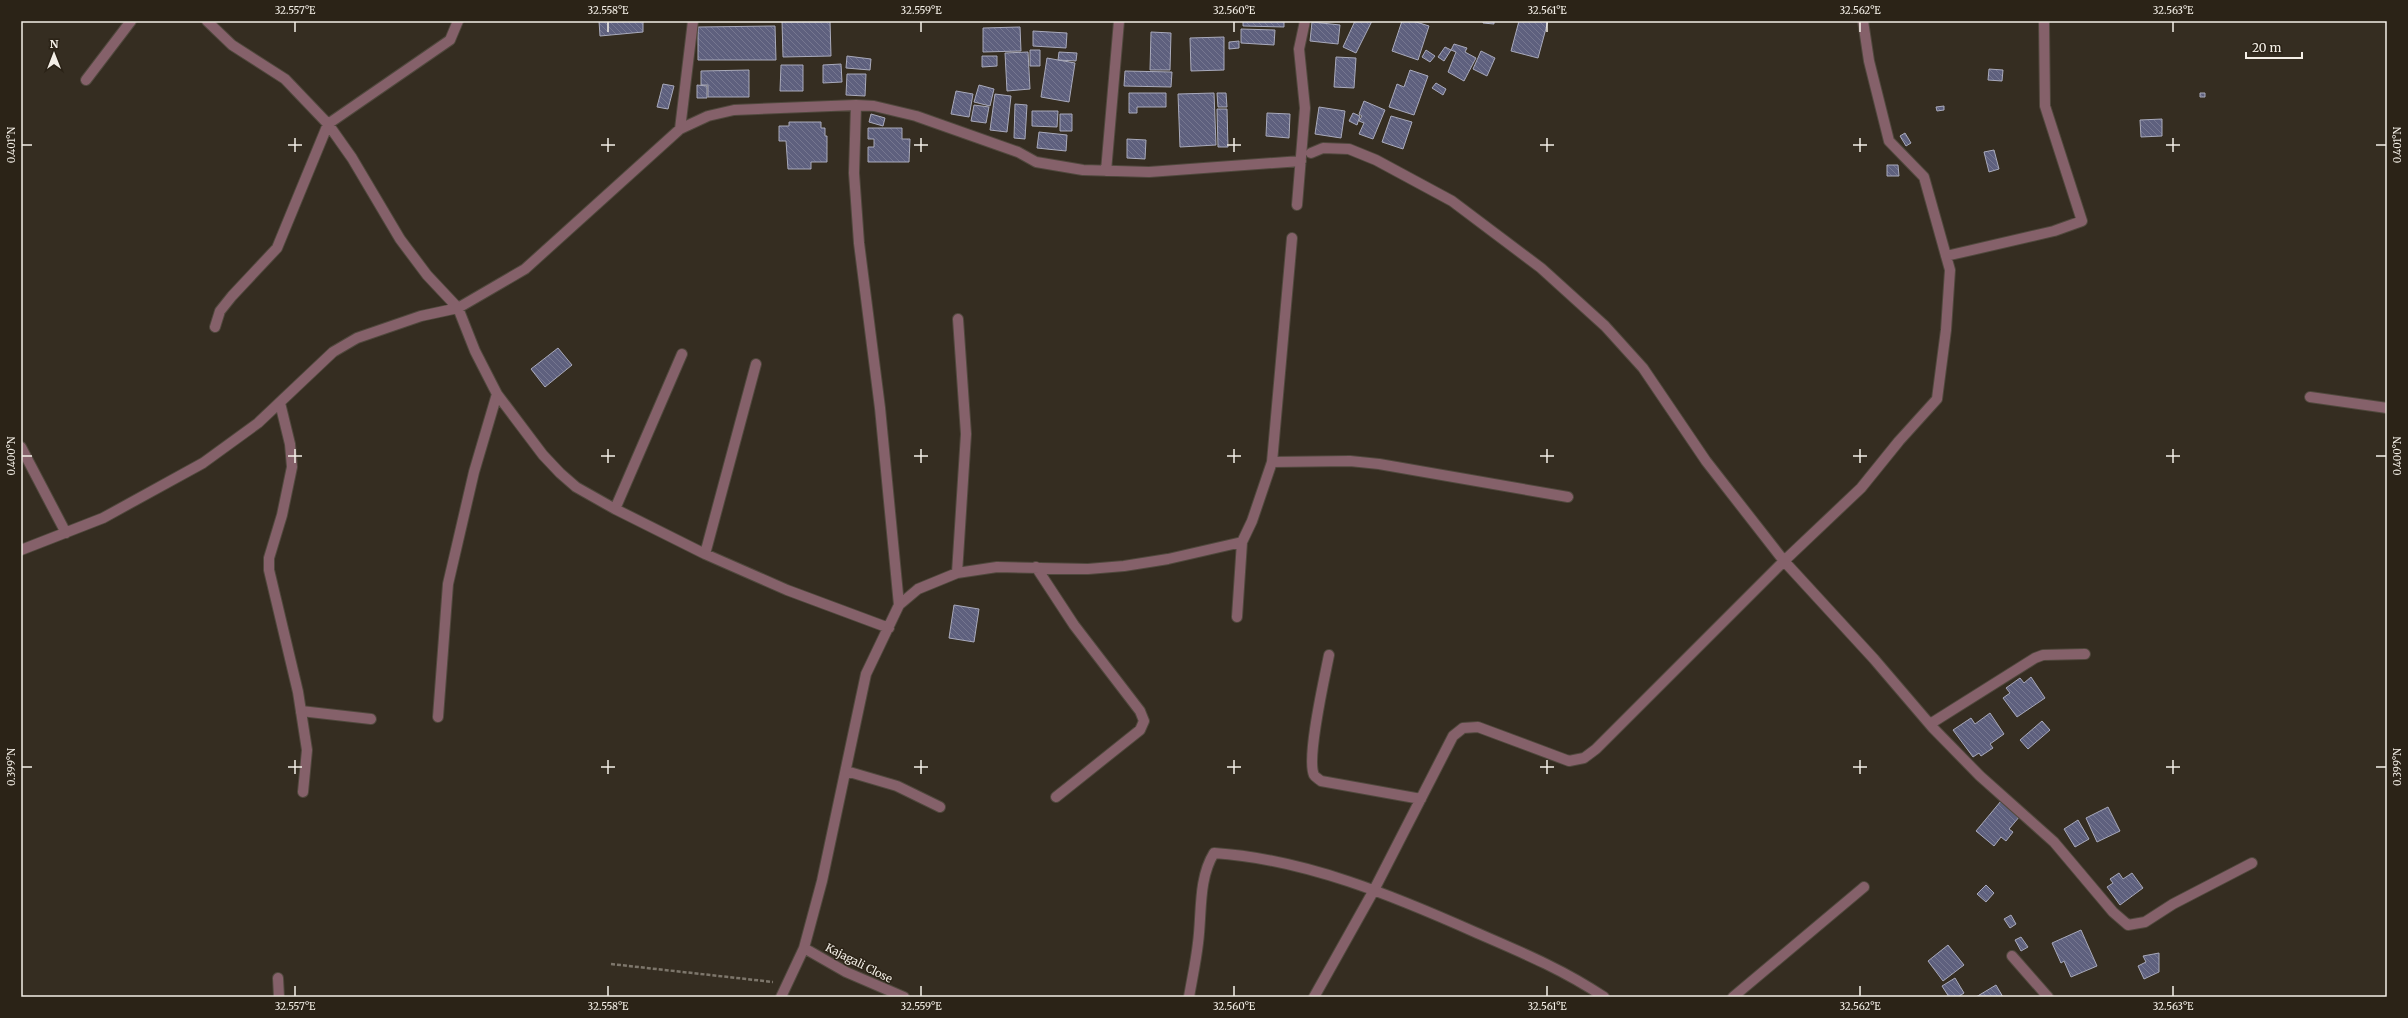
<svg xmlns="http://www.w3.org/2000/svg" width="2408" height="1018" viewBox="0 0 2408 1018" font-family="Merriweather,serif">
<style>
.building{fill:url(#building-back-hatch);stroke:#a9aabb}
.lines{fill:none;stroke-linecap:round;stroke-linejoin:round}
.lane-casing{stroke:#50483d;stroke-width:12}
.street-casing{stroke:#50483d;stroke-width:12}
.path{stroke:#7d766b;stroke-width:2.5;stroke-dasharray:4 2;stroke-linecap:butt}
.lane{stroke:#85616a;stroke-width:10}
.street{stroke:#85616a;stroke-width:10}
.ticks{fill:none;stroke:#f4efe7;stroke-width:1.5}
.labels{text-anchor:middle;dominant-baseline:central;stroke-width:3;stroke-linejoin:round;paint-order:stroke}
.street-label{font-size:11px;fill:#f4efe7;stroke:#2b2317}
.neatline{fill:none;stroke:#f4efe7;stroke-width:1.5}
.ticks-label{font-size:10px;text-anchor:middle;fill:#f4efe7}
</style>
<defs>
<pattern id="building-back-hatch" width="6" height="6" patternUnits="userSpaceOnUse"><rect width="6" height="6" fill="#5e607e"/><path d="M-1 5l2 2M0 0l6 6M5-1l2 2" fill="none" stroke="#767790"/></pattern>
</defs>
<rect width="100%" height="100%" fill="#352d21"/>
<path class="building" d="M599 21H643V32L600 36Z
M782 21H830L831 56 783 57Z
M1243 21H1284V27L1243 26Z
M1355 21H1372L1356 53 1343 47Z
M1402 21H1413L1429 26 1418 60 1392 51Z
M1483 21H1494V24L1483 23Z
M1519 21H1548L1538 58 1511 51Z
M1312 22 1340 25 1338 44 1310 41Z
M775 26 776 60H698V27Z
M1020 27 1021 51 983 52V28Z
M1241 29 1275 30 1274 45 1241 43Z
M1033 31 1067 33 1066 48 1033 46Z
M1151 32 1171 33 1170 70H1150Z
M1224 37V70L1191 71 1190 38Z
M1239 41V48L1229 49V42Z
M1454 44 1467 48 1465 52 1476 58 1464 81 1448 72 1456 52 1451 50Z
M1445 47 1451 50 1444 61 1438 57Z
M1030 50H1040V66H1030Z
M1426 50 1435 56 1430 62 1422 57Z
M1481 51 1495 58 1487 76 1473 69Z
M1028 52 1030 89 1007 91 1005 53Z
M1059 52 1077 53 1076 61 1058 60Z
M847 56 871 59 870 70 846 68Z
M982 56H997V66L982 67Z
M1336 57 1356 58 1354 88 1334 87Z
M1047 58 1075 63 1069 102 1041 97Z
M841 64 842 82 823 83V65Z
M781 65H803V91H780Z
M1989 69 2003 70 2002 81 1988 80Z
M749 70V97H708V85H701V71Z
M1410 70 1428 76 1414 115 1389 107 1397 84 1404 87Z
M1125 71 1172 72 1171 87 1124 86Z
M847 74H866L865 96 846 95Z
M1436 83 1446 89 1443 95 1432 88Z
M663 84 674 86 668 109 657 107Z
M697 85 707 86V98H697Z
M979 85 994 89 990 106 974 102Z
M956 91 973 94 969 117 951 114Z
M1129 93H1166V107H1137V113H1129Z
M1214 93 1216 145 1180 147 1178 94Z
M1217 93H1226L1227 107H1218Z
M2200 93H2205V97H2200Z
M995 94 1011 96 1007 132 990 130Z
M1364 101 1385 110 1373 139 1359 134 1364 123 1359 121 1362 116 1359 114Z
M1015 104 1027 105 1025 139 1014 138Z
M974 105 989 107 986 123 971 121Z
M1944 106V110L1937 111 1936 107Z
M1319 107 1345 111 1341 138 1315 134Z
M1217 109H1227L1228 147H1218Z
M1032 111H1058L1057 127 1032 126Z
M1267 113 1290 114 1289 138 1266 136Z
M1353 113 1360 116 1357 125 1349 121Z
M871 114 885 118 883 126 869 122Z
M1060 114H1072V131H1060Z
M1391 116 1412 122 1403 149 1382 142Z
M2162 119V136L2141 137 2140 120Z
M789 122H821V128H825V136H827V162H811V169H788L786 141H779V126H789Z
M868 128H902V139H910L909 162H868V147H874V139H868Z
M1039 132 1067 135 1066 151 1037 148Z
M1905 133 1911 143 1906 146 1900 136Z
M1127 139 1146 140 1145 159 1127 158Z
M1994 150 1999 169 1989 172 1984 152Z
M1887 165H1898L1899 176H1887Z
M558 348 572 365 545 387 531 369Z
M954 605 979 609 974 642 949 638Z
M2031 677 2045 698 2017 717 2003 698 2010 693 2006 688 2020 678 2024 683Z
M1990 713 2004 734 1990 744 1993 748 1981 756 1979 753 1973 757 1953 730 1971 718 1975 724Z
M2042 721 2050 730 2028 749 2020 740Z
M2001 801 2020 816 2009 829 2013 832 2006 841 2001 837 1994 846 1976 831Z
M2108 807 2120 831 2097 842 2086 818Z
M2078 820 2089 839 2075 847 2064 829Z
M2119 873 2123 879 2132 873 2143 888 2120 905 2107 887 2113 883 2110 879Z
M1986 885 1994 893 1986 902 1977 894Z
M2011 915 2016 924 2010 928 2004 919Z
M2081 930 2097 966 2071 977 2064 961 2061 963 2052 943Z
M2021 937 2028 947 2021 951 2015 940Z
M1948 945 1964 965 1943 981 1928 961Z
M2159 953V972L2144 979 2138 966 2146 962 2143 956Z
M1955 978 1964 993 1958 997H1949L1942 986Z
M1996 985 2003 997H1976Z"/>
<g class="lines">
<g class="lane-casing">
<path id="lane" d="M301 711 371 719"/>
</g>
<g class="street-casing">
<path id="street" d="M207 21 232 45 285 79 328 124 352 158 400 239 427 275 458 308 475 351 497 394 543 455 560 473 576 487 615 509 705 554 787 590 889 628
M86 80 131 21
M856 105 854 173 859 243 880 408 899 605
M680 129 708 116 734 110 856 105 874 106 916 116 1018 152 1036 162 1083 170 1149 172 1301 161
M1311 153 1323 148 1349 149 1376 160 1452 201 1541 268 1605 326 1643 368 1706 461 1784 561 1874 659 1933 728 1980 776 2054 842 2113 912 2128 925 2145 922 2173 904 2252 863
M1106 171 1119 21
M1297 205 1305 108 1299 49 1305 21
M1946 256 2054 231 2082 221 2045 106 2044 21
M215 327 220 311 232 296 277 248 328 124 450 40 458 21
M2310 397 2387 408
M280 403 290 444 292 467 282 515 269 558V570L298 692 307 750 303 792
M21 447 66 533
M1272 462 1350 461 1379 464 1568 497
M615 509 682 354
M21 550 103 518 203 463 258 423 333 352 357 338 421 316 458 308 525 269 680 129 693 21
M705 554 756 364
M1036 567 1074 625 1140 711 1144 721 1140 730 1056 797
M957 573 966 434 958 319
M1237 617 1242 542
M1329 655C1325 676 1306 758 1314 775 1315 777 1319 779 1321 781L1421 799
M438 717 448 584 474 472 497 394
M1930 724 2035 658 2043 655 2085 654
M846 771 897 786 940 807
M804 948 846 972 904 997
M2012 956 2048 997
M278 978 279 997
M781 997 804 948 822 881 866 674 899 605 918 589 957 573 997 567 1088 569 1124 566 1168 559 1242 542 1252 521 1272 462 1292 238
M1189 997C1192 979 1196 961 1198 943 1202 913 1198 879 1214 853 1305 859 1394 896 1477 933 1521 952 1564 970 1604 997
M1314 997 1374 890 1453 736 1463 728 1478 727 1569 761 1584 758 1596 749 1784 561 1861 488 1899 441 1937 399 1946 330 1950 270 1924 177 1889 141 1869 61 1863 21
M1733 997 1864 887"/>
</g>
<path class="path" d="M611 964 773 982"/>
<use href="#lane" class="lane"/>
<use href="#street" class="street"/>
</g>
<path class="ticks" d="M295 22V32M608 22V32M921 22V32M1234 22V32M1547 22V32M1860 22V32M2173 22V32M295 138V152M608 138V152M921 138V152M1234 138V152M1547 138V152M1860 138V152M2173 138V152M22 145H32M288 145H302M601 145H615M914 145H928M1227 145H1241M1540 145H1554M1853 145H1867M2166 145H2180M2376 145H2386M295 449V463M608 449V463M921 449V463M1234 449V463M1547 449V463M1860 449V463M2173 449V463M22 456H32M288 456H302M601 456H615M914 456H928M1227 456H1241M1540 456H1554M1853 456H1867M2166 456H2180M2376 456H2386M295 760V774M608 760V774M921 760V774M1234 760V774M1547 760V774M1860 760V774M2173 760V774M22 767H32M288 767H302M601 767H615M914 767H928M1227 767H1241M1540 767H1554M1853 767H1867M2166 767H2180M2376 767H2386M295 986V996M608 986V996M921 986V996M1234 986V996M1547 986V996M1860 986V996M2173 986V996"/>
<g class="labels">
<g class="street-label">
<text transform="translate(859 963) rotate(27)">Kajagali Close</text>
</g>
</g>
<rect width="2408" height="1018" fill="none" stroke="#2b2317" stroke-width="44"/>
<g transform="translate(54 54)" stroke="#2b2317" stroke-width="3" paint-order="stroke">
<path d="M0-3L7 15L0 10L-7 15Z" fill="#f4efe7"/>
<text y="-6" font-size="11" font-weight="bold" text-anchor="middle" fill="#f4efe7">N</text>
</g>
<path d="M2246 52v6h56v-6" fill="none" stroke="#f4efe7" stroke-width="2"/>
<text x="2252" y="52" font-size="12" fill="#f4efe7" stroke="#2b2317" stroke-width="3" paint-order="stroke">20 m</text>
<rect x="22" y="22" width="2364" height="974" class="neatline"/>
<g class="ticks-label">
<text x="295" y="14">32.557°E</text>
<text x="608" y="14">32.558°E</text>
<text x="921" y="14">32.559°E</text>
<text x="1234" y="14">32.560°E</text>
<text x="1547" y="14">32.561°E</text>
<text x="1860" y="14">32.562°E</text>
<text x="2173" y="14">32.563°E</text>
<text transform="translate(11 145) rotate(-90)" y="4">0.401°N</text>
<text transform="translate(2397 145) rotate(-90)" y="4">0.401°N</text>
<text transform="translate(11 456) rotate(-90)" y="4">0.400°N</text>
<text transform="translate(2397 456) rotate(-90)" y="4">0.400°N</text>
<text transform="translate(11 767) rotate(-90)" y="4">0.399°N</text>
<text transform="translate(2397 767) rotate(-90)" y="4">0.399°N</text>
<text x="295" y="1010">32.557°E</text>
<text x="608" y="1010">32.558°E</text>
<text x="921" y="1010">32.559°E</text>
<text x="1234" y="1010">32.560°E</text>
<text x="1547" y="1010">32.561°E</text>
<text x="1860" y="1010">32.562°E</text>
<text x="2173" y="1010">32.563°E</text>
</g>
</svg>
